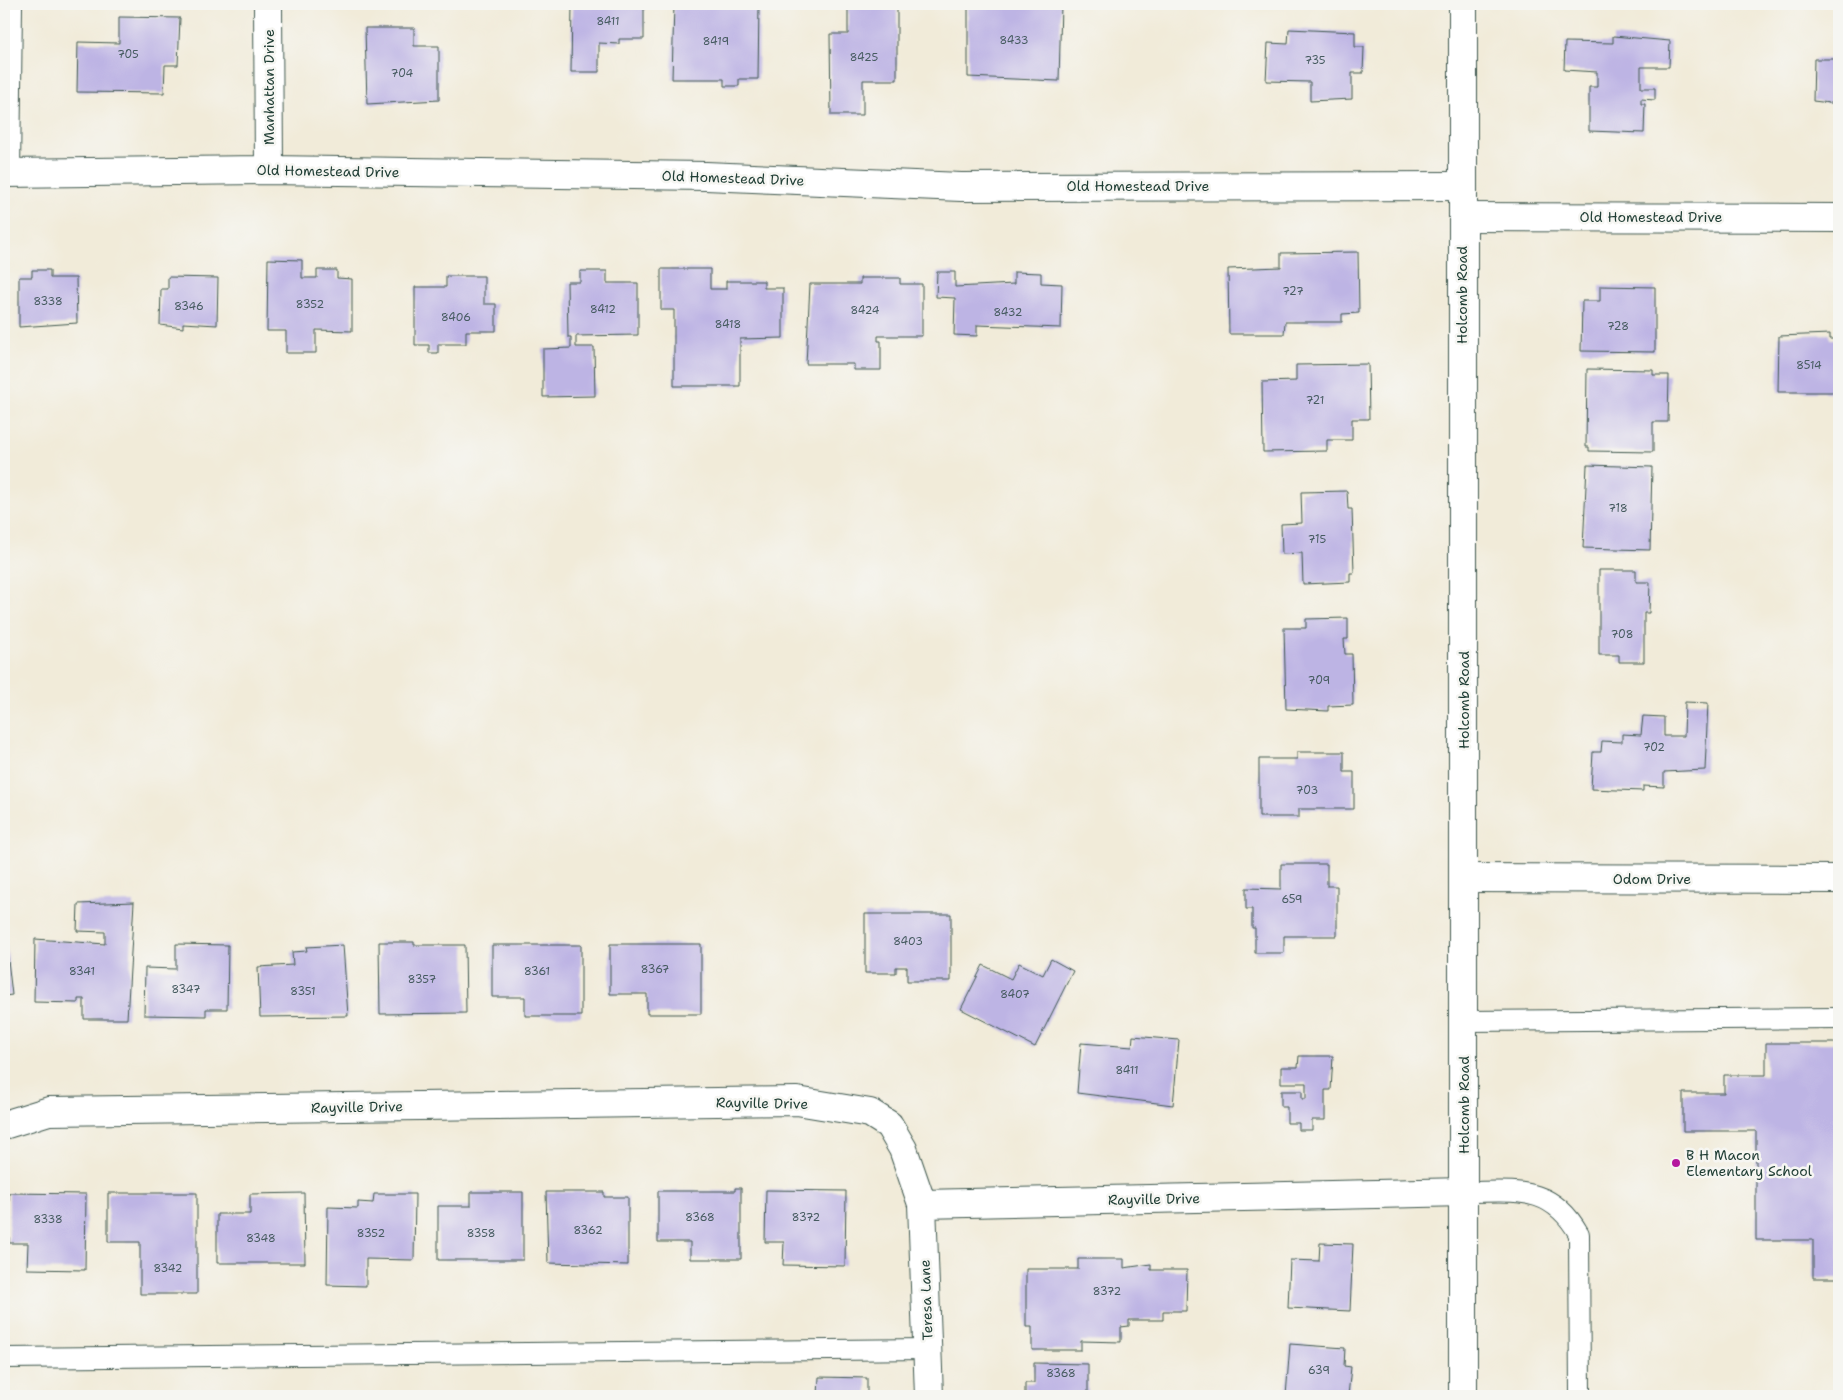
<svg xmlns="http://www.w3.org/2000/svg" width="1843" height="1400" viewBox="0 0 1843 1400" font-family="'Shantell Sans',sans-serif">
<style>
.building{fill:#bdb4e4}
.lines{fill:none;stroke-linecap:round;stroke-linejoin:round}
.service-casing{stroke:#3e574d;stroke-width:22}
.minor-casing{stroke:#3e574d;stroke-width:30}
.tertiary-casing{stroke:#3e574d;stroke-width:30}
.service{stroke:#fff;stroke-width:20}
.minor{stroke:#fff;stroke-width:28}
.tertiary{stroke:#fff;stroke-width:28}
.poi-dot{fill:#b5179e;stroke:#f6f6f2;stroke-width:2}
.labels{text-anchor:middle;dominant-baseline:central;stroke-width:5;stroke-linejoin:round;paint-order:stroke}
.number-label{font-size:11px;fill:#465b60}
.street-label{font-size:14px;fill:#1f3d34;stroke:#f6f6f2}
.poi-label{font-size:14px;fill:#1f3d34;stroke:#f6f6f2;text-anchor:start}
</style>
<rect width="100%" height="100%" fill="#f6f6f2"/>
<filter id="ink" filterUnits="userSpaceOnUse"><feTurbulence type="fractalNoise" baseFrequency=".02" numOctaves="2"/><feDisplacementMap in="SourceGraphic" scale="10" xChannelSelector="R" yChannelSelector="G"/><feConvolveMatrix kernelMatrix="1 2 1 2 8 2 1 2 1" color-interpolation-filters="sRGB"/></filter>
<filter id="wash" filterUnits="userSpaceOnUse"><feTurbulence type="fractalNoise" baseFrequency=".0096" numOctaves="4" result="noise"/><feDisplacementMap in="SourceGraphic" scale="20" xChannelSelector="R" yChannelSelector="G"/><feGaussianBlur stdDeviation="1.12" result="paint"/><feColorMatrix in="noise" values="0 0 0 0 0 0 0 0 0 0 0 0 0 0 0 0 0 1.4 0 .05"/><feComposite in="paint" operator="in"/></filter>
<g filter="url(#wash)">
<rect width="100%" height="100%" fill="#f1ebd9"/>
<g id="blocks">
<path class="building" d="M572 4H644V39H619V44L599 43V72H571Z
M674 4H759L758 79H739V86H724V79H672Z
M968 4H1061L1059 81 968 77Z
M848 7H897V80H863V115H831L830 34H848Z
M119 17 180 18 178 65H165L164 93 77 92 78 42 119 43Z
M365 28H414V46H439V100L367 104Z
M1289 29 1355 32V47H1364L1363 73H1352V99L1310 101V82L1266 81 1268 43 1288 44Z
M1613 36 1670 41 1669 67H1641V88H1655V100L1641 99V104H1645L1644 133 1589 131V87H1597V72L1564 70 1565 42 1613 43Z
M1814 59H1839V104L1813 101Z
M1358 252 1359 313 1342 314V322H1285L1284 334H1229L1228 269 1281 267V253Z
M268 259 302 260V278H317V270H337V278L352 279V331L316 330V353H286V331H267Z
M661 269H710V289H726V281H764V288H783V338L740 339V386H674V310H661Z
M32 270H50V278H76L77 323 19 327V277H32Z
M580 271H607V283H638V335L576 336V347H594L595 396 543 397V349L571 348V337H568L567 282H580Z
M937 272H955V287L1014 284V272L1041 273V283L1062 284 1061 328 977 325V336L954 335 955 298 936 297Z
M446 276H484V304H496V331H466V344H438V353H429V345H415V287H446Z
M168 277 218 278 217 325 183 323V328L160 325 161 289H168Z
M860 278H900V284H922V336H878V341H881V370H854V364H806L810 284H860Z
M1600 286 1655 287V352L1581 351 1582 301H1600Z
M1830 334V339H1839V392H1778L1779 336Z
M1368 364 1369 419H1352V440H1327V451L1263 452 1262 382 1296 381V365Z
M1587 369 1653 370V375H1669L1668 422H1653V452L1589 451V447H1586Z
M1587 465 1652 467 1650 550 1583 548Z
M1347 491 1348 509H1352L1354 573H1350V582L1303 584 1302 553 1282 554 1281 524 1302 523 1301 492Z
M1599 570H1636V582H1650L1649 613H1644V662H1619V655H1599Z
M1348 618V639H1344L1345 654H1352L1353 705 1328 706V711L1286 709 1284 628H1306V619Z
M1685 702 1708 703 1705 770 1664 772V787L1643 786V791L1591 789 1593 752H1601L1602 741 1622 742V734L1641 735 1643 716 1664 717V736H1684Z
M1297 752H1344V772H1354V809H1299V817H1259V759H1297Z
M1281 864H1327V886H1337V936H1284V953H1255V928H1252V909H1246V888L1281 889Z
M134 902 127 1019H84V999H78V1003L34 1002 35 939 105 944V932L77 931 78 904Z
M865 914H951V981H907V967H896V973H865Z
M4 925 12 995 4 996Z
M379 942H414V945H465L466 1013 380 1014Z
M176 944 228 945 227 1009H206V1016L144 1015 145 968 176 969Z
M610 944H701V1014H647V994H610Z
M343 945 348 1016 260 1017 258 967 293 965 292 952 307 951 306 947Z
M492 945H581V1016H525V997H492Z
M1051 959 1073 971 1035 1047 961 1009 983 965 1011 979 1019 963 1043 975Z
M1133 1036 1179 1040 1173 1105 1077 1093 1081 1043 1132 1047Z
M1766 1043H1839V1278H1813V1240H1756V1131H1683V1093H1724V1075H1766Z
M1299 1056H1333L1331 1090H1325V1120H1312V1130H1299V1123H1287V1107H1281V1091H1302V1099H1306V1083H1281V1067H1298Z
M735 1188H741V1259H690V1242H658V1191H735Z
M766 1190 846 1191 845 1266 783 1265 784 1242H765Z
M471 1192H523V1260H438V1206H471Z
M546 1192H604V1197H628V1265L548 1263Z
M9 1193 86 1194 85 1270 27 1269 28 1243H9Z
M108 1193H197V1294H140V1242H108Z
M304 1193 305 1263H217V1214H250V1194Z
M374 1194H415L414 1260 366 1259V1286L327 1285 328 1207 358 1208V1202L373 1203Z
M1320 1243 1353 1244 1350 1311 1288 1308 1290 1260 1319 1261Z
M1078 1259H1124V1268L1151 1264V1270H1187L1186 1311H1163V1320H1129V1326L1121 1327V1342L1081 1341V1350H1032V1327H1026V1269H1078Z
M1290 1344 1345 1348 1344 1366 1351 1367 1348 1396H1286Z
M1034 1363 1088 1364V1396H1025V1383H1034Z
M819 1377 867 1378V1396H818Z"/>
</g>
</g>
<g filter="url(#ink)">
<use href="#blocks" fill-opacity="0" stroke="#3e574d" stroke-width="1"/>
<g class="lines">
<g class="service-casing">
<path id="service" d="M10 173 12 4
M1464 1021 1839 1018
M1465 1192C1515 1192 1551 1184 1579 1234L1580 1396
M4 1358 928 1349"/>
</g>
<g class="minor-casing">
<path id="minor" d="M268 4 269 170
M4 173 269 170 706 176 961 187 1463 186
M1463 217 1839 218
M1465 878 1839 879
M4 1125 49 1111 797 1101 870 1113 889 1125 903 1149 922 1204 929 1396
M922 1204 1465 1192"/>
</g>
<g class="tertiary-casing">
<path id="tertiary" d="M1463 4V1396"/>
</g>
<use href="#service" class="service"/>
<use href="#minor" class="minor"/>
<use href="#tertiary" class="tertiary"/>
</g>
</g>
<circle class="poi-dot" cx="1676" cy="1163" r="5"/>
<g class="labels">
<g class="number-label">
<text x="608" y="21">8411</text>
<text x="1014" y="40">8433</text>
<text x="716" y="41">8419</text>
<text x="128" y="54">705</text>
<text x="864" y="57">8425</text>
<text x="1315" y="60">735</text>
<text x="402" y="73">704</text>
<text x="1293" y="291">727</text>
<text x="48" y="301">8338</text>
<text x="310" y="304">8352</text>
<text x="189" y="306">8346</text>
<text x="603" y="309">8412</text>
<text x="865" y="310">8424</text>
<text x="1008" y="312">8432</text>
<text x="456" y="317">8406</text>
<text x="728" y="324">8418</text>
<text x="1618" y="326">728</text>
<text x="1809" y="365">8514</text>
<text x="1315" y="400">721</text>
<text x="1618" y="508">718</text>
<text x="1317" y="539">715</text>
<text x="1622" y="634">708</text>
<text x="1319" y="680">709</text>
<text x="1654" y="747">702</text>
<text x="1307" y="790">703</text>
<text x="1292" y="899">659</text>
<text x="908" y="941">8403</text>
<text x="655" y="969">8367</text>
<text x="82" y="971">8341</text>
<text x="537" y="971">8361</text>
<text x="422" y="979">8357</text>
<text x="186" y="989">8347</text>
<text x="303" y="991">8351</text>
<text x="1015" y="994">8407</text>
<text x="1127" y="1070">8411</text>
<text x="700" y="1217">8368</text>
<text x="806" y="1217">8372</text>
<text x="48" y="1219">8338</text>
<text x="588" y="1230">8362</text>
<text x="371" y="1233">8352</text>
<text x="481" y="1233">8358</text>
<text x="261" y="1238">8348</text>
<text x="168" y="1268">8342</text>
<text x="1107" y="1291">8372</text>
<text x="1319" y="1370">639</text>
<text x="1061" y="1373">8368</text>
</g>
<g class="street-label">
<text transform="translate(269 87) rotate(-90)">Manhattan Drive</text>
<text transform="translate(328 171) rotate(1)">Old Homestead Drive</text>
<text transform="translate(733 178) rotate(2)">Old Homestead Drive</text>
<text x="1138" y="186">Old Homestead Drive</text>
<text x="1651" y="217">Old Homestead Drive</text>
<text transform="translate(1462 295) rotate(-90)">Holcomb Road</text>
<text transform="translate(1464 700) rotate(-90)">Holcomb Road</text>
<text x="1652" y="879">Odom Drive</text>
<text transform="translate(762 1103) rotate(1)">Rayville Drive</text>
<text transform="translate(1464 1105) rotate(-90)">Holcomb Road</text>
<text transform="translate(357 1107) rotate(-1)">Rayville Drive</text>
<text transform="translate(1154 1199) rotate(-1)">Rayville Drive</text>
<text transform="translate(926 1300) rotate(-92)">Teresa Lane</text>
</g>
<g class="poi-label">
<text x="1686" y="1155">B H Macon<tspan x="1686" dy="16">Elementary School</tspan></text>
</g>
</g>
<rect width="1843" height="1400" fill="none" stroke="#f6f6f2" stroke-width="20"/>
</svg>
